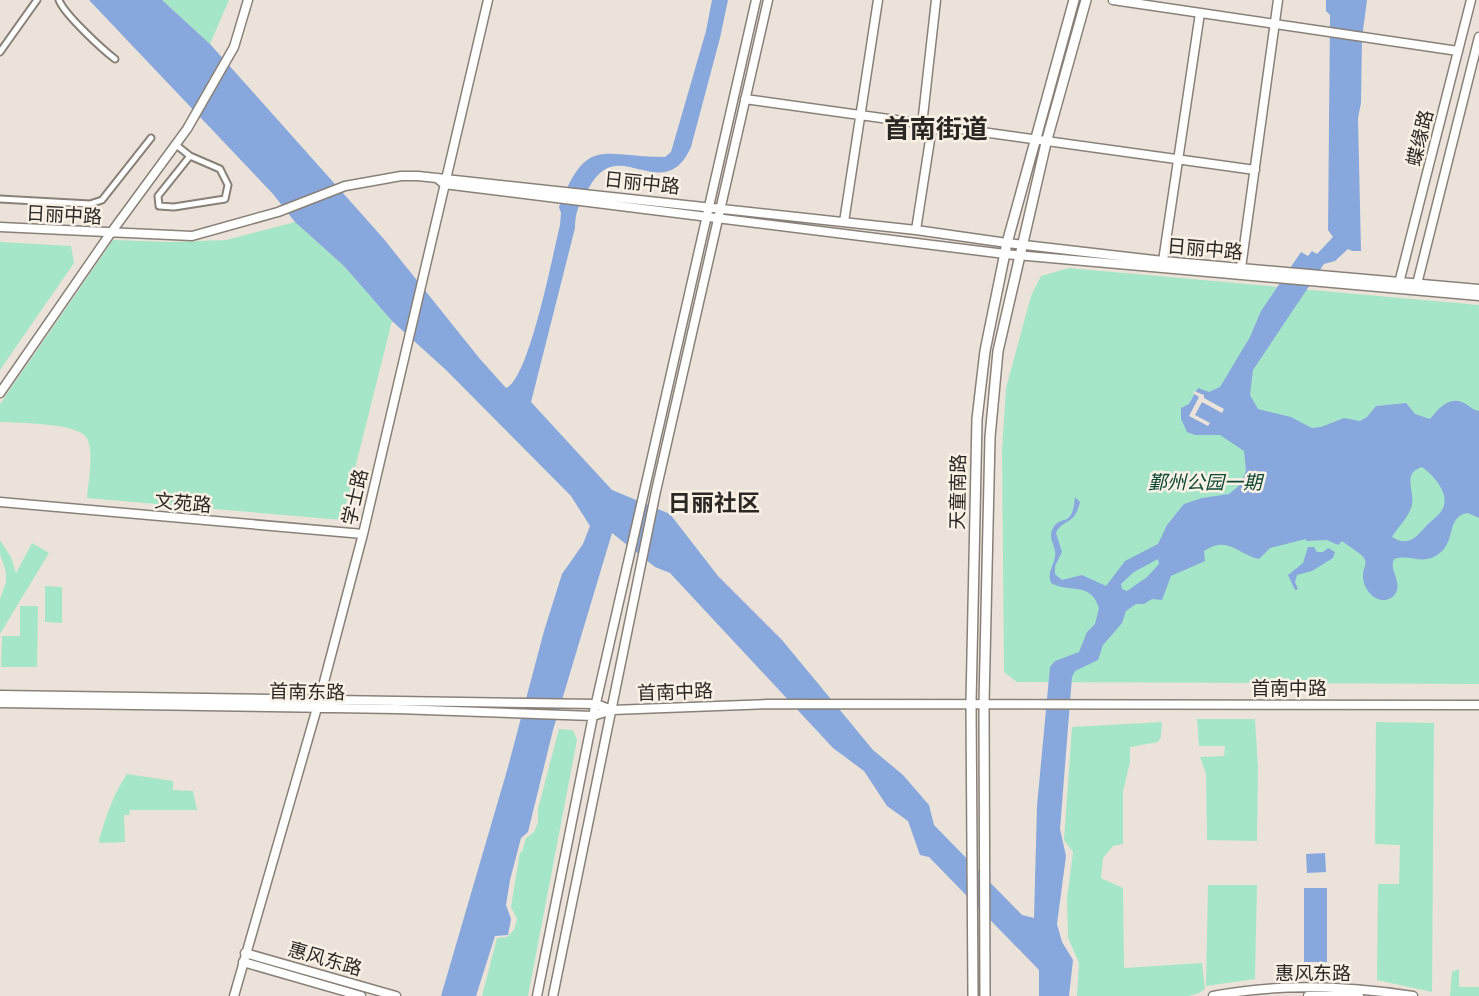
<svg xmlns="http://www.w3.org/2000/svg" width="1479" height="996" viewBox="0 0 1479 996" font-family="'Times New Roman','Noto Sans SC',serif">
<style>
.green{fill:#a6e6c8}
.water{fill:#87a7dd;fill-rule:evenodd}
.pier{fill:#ebe3d9}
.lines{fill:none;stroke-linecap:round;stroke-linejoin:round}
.street-casing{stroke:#898178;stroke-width:9}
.secondary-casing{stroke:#898178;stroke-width:11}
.primary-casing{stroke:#898178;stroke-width:12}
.street{stroke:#fff;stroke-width:5}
.secondary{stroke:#fff;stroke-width:8}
.primary{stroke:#fff;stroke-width:9}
.labels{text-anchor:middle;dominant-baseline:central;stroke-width:5;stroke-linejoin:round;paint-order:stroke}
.street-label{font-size:19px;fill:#2b2824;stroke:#f9f0e6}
.park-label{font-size:19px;font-style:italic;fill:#0d4934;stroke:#f9f0e6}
.quarter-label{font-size:23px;font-weight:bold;fill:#2b2824;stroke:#f9f0e6}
.district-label{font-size:26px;font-weight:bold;fill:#2b2824;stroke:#f9f0e6}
</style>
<rect width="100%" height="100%" fill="#ebe3d9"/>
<path class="green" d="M162 0H229L210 44Z
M295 222 344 266 392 321 342 520 87 498C88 484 95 449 86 437 77 423 18 423 0 422V404L113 240 171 242 226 240Z
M0 242 71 246 74 263 0 370Z
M1069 268 1479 305V684L1017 682 1004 672 1002 450 1006 388 1031 296 1041 276Z
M0 540 11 557 16 573 32 543 49 553 0 634V599L6 582V572L0 554Z
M45 586 62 587V623L45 622Z
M20 606H38L37 667H1L2 636H20Z
M1197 719H1255L1258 767 1257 841 1207 840 1206 774 1200 757 1224 756 1225 746H1199Z
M1162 722 1161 737 1158 742 1130 747V762L1123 791V844L1113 846 1103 858 1101 878 1123 888 1124 968 1202 963 1205 989 1199 993 1189 996H1077L1079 963 1068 938 1067 899 1073 852 1064 840 1072 727Z
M1376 722 1434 723 1432 992 1377 980 1378 884H1399L1400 845 1375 844Z
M559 729 573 730 577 740 528 996H482L497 938 507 937 514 930 517 919 511 907 520 852H522L526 838 534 832 538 823V809Z
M127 774 173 781V790L193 791 197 810H130L129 815H124L125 842 100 843 99 840C106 817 113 794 127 774Z
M1208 885H1257L1255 979 1206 986Z
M1459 969V987H1479V996H1450L1452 972Z"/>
<path class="water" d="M89 0H162L210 44 383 238 480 359 506 388C529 380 553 253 560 225L561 213 559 207C587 135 601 157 665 157L671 152 706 31 712 0H728L720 38 691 147C668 199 630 152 604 170 596 175 591 184 587 191 579 204 575 212 575 228L531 402 612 490 670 514 718 576 782 640 873 750 903 775 929 805 934 825 1022 915 1034 918 1037 806 1050 667 1055 661 1079 652 1087 632 1095 624 1099 608C1090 580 1069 594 1051 583 1047 572 1053 568 1055 557 1057 547 1048 539 1052 530 1061 512 1072 531 1075 497L1080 502C1074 527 1063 518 1056 533L1062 552 1055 566V574L1062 580 1082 575 1106 586 1125 561 1158 544 1167 525 1184 504 1202 498 1229 494 1241 484 1246 470 1244 451 1220 435H1195L1187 432 1181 419V408L1189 404 1198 388 1209 392 1220 387 1250 337 1261 311 1301 252 1308 256 1312 251 1317 254 1333 237 1328 230 1330 15 1326 11V0H1367L1362 38 1361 103 1358 118 1361 251H1352L1348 249 1335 261 1324 264 1253 370 1250 395 1258 409 1291 417 1312 428 1321 427 1344 418 1360 421 1367 417 1376 406 1406 403 1415 414 1430 419C1438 409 1449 395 1464 403 1470 406 1472 410 1479 411V518L1468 513C1447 516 1455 539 1442 551 1424 568 1412 553 1394 559 1389 569 1400 579 1397 590 1395 596 1391 599 1385 600 1372 601 1362 586 1363 574 1363 568 1368 564 1364 558 1362 554 1347 545 1342 541L1338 545 1327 540 1306 541V539L1270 548 1259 559C1237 554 1228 535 1204 551L1205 561 1171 576 1162 600 1152 599 1144 604H1136L1126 611 1122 623 1103 645 1098 660 1075 671 1072 677 1060 829 1066 856 1057 924 1062 942 1073 960 1069 996H1039V970L929 857 920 855 908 821 887 806 864 771 833 748 670 573 655 567 612 533 553 730 528 832 521 838 510 880 506 905 511 919 508 935 495 936 476 996H441L508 767 544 631 562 574 583 544 590 526 571 496 446 370 392 321 344 266 295 222 273 194ZM1422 467C1433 475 1450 493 1443 508 1440 515 1433 519 1428 524 1417 536 1409 548 1392 537 1398 527 1407 519 1411 508 1417 493 1400 474 1422 467ZM1158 559 1159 564 1147 577 1127 591 1122 589 1121 584 1134 572Z
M1308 547H1314L1317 552H1323L1328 548 1335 552 1333 558 1312 571 1297 575 1295 582 1298 589 1295 590 1288 575 1303 563Z
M1325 853 1326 872 1307 873 1306 854Z
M1304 888H1327V962H1304Z"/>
<path class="pier" d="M1194 391 1204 395V398L1224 409 1222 413 1202 402 1195 415 1210 423 1208 426 1189 416 1199 397 1193 393Z"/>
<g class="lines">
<g class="street-casing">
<path id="street" d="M59 0C64 14 102 49 115 59
M0 52 37 0
M175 144 190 156 220 169 228 185 225 199 174 207 159 206 158 196 190 156
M0 199 90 204 102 200 151 138"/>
</g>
<g class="secondary-casing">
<path id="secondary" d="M1113 0 1458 51
M745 99 1255 170
M922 125 936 0
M437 178 444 184 1005 254 1479 296
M844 222 878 0
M0 227 192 236 278 212 345 186 401 176H418L916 230 1007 243 1163 261 1479 289
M916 230 932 127
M1163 261 1200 13
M1241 268 1278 0
M1399 283 1471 0
M1417 284 1479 37
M0 393 110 234 187 129 234 47 248 0
M0 502 363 534
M0 695 596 704 612 710 768 704 1479 705
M0 703 397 709 593 716 612 710
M245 953 396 996
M243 962 361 996
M234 996 319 701 363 534 488 0
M537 996 593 716 756 0
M553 996 656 491 768 0
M1213 996C1278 983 1348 986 1413 996
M1308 996H1359"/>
</g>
<g class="primary-casing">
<path id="primary" d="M973 996 971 703 977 419 985 351 1007 243 1074 0
M985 996 984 703 990 437 998 351 1046 143 1086 0"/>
</g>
<use href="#street" class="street"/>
<use href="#secondary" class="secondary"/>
<use href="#primary" class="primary"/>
</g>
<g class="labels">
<g class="street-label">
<text transform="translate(1420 138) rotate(-76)">蝶缘路</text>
<text transform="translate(642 183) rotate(6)">日丽中路</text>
<text transform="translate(64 215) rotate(3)">日丽中路</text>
<text transform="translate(1205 249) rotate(5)">日丽中路</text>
<text transform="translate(958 492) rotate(-89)">天童南路</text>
<text transform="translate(355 497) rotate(-77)">学士路</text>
<text transform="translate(183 503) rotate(5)">文苑路</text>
<text x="1289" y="688">首南中路</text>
<text transform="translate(307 692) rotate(1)">首南东路</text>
<text transform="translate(675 692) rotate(-2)">首南中路</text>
<text transform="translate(325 959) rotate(16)">惠风东路</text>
<text x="1313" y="973">惠风东路</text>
</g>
<g class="park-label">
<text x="1205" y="482">鄞州公园一期</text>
</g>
<g class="quarter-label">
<text x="714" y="503">日丽社区</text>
</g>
<g class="district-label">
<text x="936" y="129">首南街道</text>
</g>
</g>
</svg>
